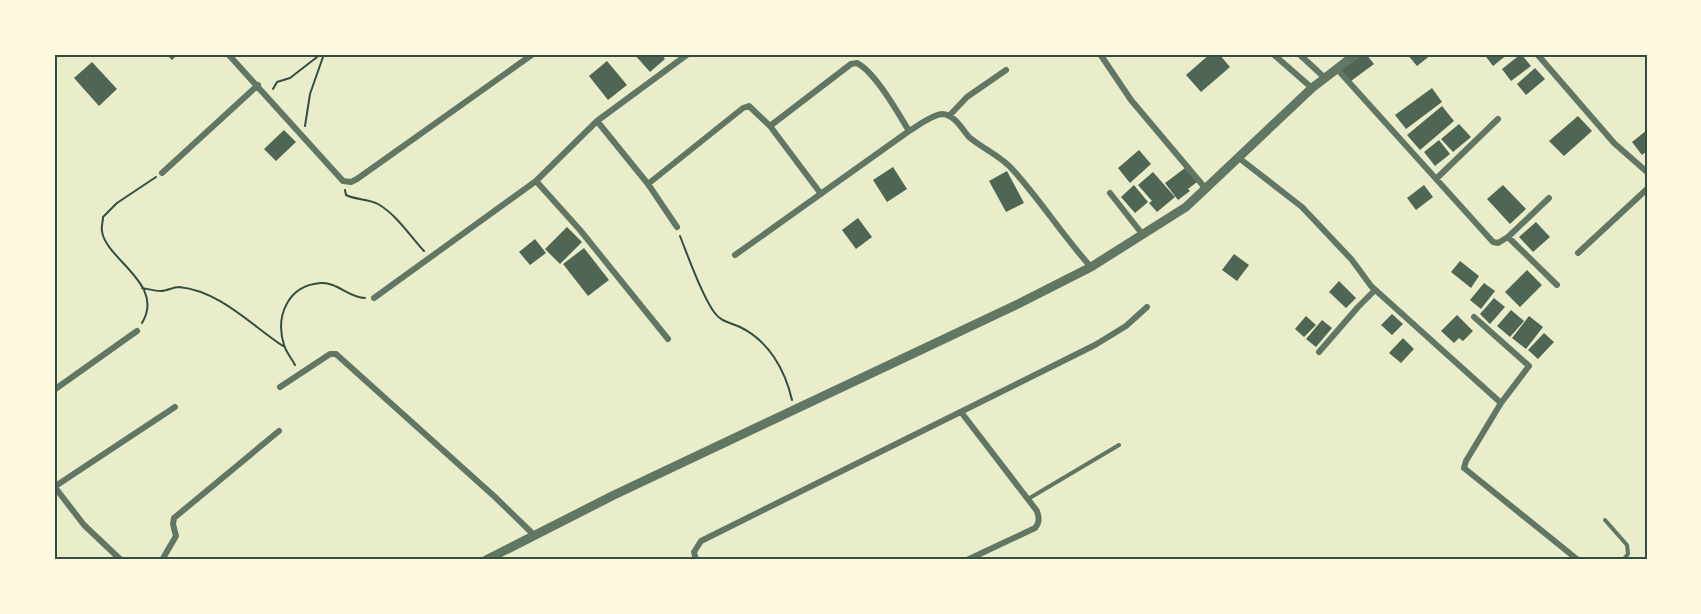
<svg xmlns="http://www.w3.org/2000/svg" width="1701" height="614" viewBox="0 0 1701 614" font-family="'Work Sans',sans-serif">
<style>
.building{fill:#4f6655}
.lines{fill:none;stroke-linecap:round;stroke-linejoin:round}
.path{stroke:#344e41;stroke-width:2}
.service{stroke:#617663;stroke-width:4}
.minor{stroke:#617663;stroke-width:6}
.tertiary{stroke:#617663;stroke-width:9}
.neatline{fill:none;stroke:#344e41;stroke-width:2}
</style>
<rect width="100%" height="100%" fill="#e9edc9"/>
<path class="building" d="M166 54H178L172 60Z
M634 54H661L665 59 650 72Z
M1210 54H1219L1230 67 1201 92 1186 75Z
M1362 54H1366L1374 64 1351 81 1341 70Z
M1407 54H1432L1417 66Z
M1484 54H1508L1493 66Z
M1521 54 1531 66 1511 81 1502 69Z
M607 61 627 85 608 100 589 76Z
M92 62 117 89 99 106 74 78Z
M1535 68 1545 79 1526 95 1517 84Z
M1432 88 1442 102 1406 129 1395 115Z
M1442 106 1454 121 1420 150 1407 135Z
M1578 116 1592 131 1564 156 1549 141Z
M1459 124 1471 137 1453 152 1441 139Z
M284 130 296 142 276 161 264 149Z
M1647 130V151L1642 155 1632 142Z
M1439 140 1450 154 1435 166 1424 152Z
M1139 150 1151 164 1130 183 1118 168Z
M893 167 907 189 887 202 873 180Z
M1185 168 1197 182 1188 189 1190 191 1178 200 1165 183Z
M1007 171 1024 203 1006 212 989 181Z
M1153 172 1175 197 1157 212 1149 203 1152 201 1138 185Z
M1134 185 1148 202 1135 213 1121 197Z
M1424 185 1433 197 1416 210 1407 198Z
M1503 185 1526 209 1510 224 1487 199Z
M858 218 872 237 856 249 842 230Z
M1536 222 1550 237 1533 252 1519 237Z
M567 227 582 242 560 264 545 249Z
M535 239 546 253 530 265 519 252Z
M584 248 609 280 588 296 563 264Z
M1234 254 1249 265 1237 281 1222 270Z
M1460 261 1479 276 1471 288 1451 272Z
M1527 270 1542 285 1520 307 1505 292Z
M1339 281 1356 298 1346 308 1329 292Z
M1484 283 1495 291 1481 309 1470 300Z
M1494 298 1505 307 1490 324 1480 314Z
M1511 310 1524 321 1510 337 1497 326Z
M1392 314 1403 324 1392 335 1381 325Z
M1457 315 1473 331 1463 341 1459 338 1454 343 1441 331Z
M1306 316 1316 325 1304 337 1295 329Z
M1529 316 1543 327 1526 349 1512 338Z
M1322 320 1332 328 1316 347 1306 339Z
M1544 333 1554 342 1538 359 1528 350Z
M1403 338 1414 349 1401 363 1389 353Z"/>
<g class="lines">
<path class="path" d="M273 89 277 82 290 78 321 54
M305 126 310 94 324 54
M345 190 346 195C356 200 369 199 378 204 397 215 410 236 424 251
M680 236C688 256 701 294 714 312 721 322 729 322 740 327 769 341 785 370 792 400
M142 288C148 289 155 291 161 291 167 291 173 287 179 287 220 291 251 325 283 346
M142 323C166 284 105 259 102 231 101 227 103 222 103 217L117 203 156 177
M295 365C292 359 286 352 284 345 275 316 288 285 321 283 337 282 349 298 365 298"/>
<path class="service" d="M1028 499 1119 445
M1605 520 1627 545 1628 554 1623 560"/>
<path class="minor" d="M228 54 343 181 351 182 357 179 533 54
M1100 54 1131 100 1206 189
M1273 54 1312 88
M1299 54 1325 78
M1537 54 1614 143 1647 172
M1337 69 1493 242 1498 243 1508 237 1549 198
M949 116 967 97 1006 70
M597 121 648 184 677 227
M770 126 851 64 857 63C875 72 898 113 909 131
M1239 158 1302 207 1352 260 1371 286 1501 403
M162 173 258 85
M1436 179 1498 119
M536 181 580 230 668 339
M648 184 743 108 749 106 770 126 821 194
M1110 193 1143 235
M1508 237 1557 285
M1578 253 1647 189
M735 255 909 131C918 126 931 115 942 114 954 114 962 129 969 137 983 149 1001 156 1013 170 1041 201 1063 236 1091 267
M374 298 536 181 597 121 688 54
M1474 317 1529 366 1501 403 1466 461 1464 468 1578 560
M1319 352 1358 307 1375 290
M280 387 330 354H336L495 497 534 535
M54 390 137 331
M961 412 1037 511C1039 518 1040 522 1035 528L967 560
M54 486 84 525 121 560
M54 487 175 407
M162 560 176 536 173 524 174 518 279 431
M696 560 694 552 701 541 1095 345 1126 326 1147 307"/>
<path class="tertiary" d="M486 560 614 495 1018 304 1091 267 1186 207 1312 88 1356 54"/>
</g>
<rect width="1701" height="614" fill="none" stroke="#fefae0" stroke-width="111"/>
<rect x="56" y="56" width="1590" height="502" class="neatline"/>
</svg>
